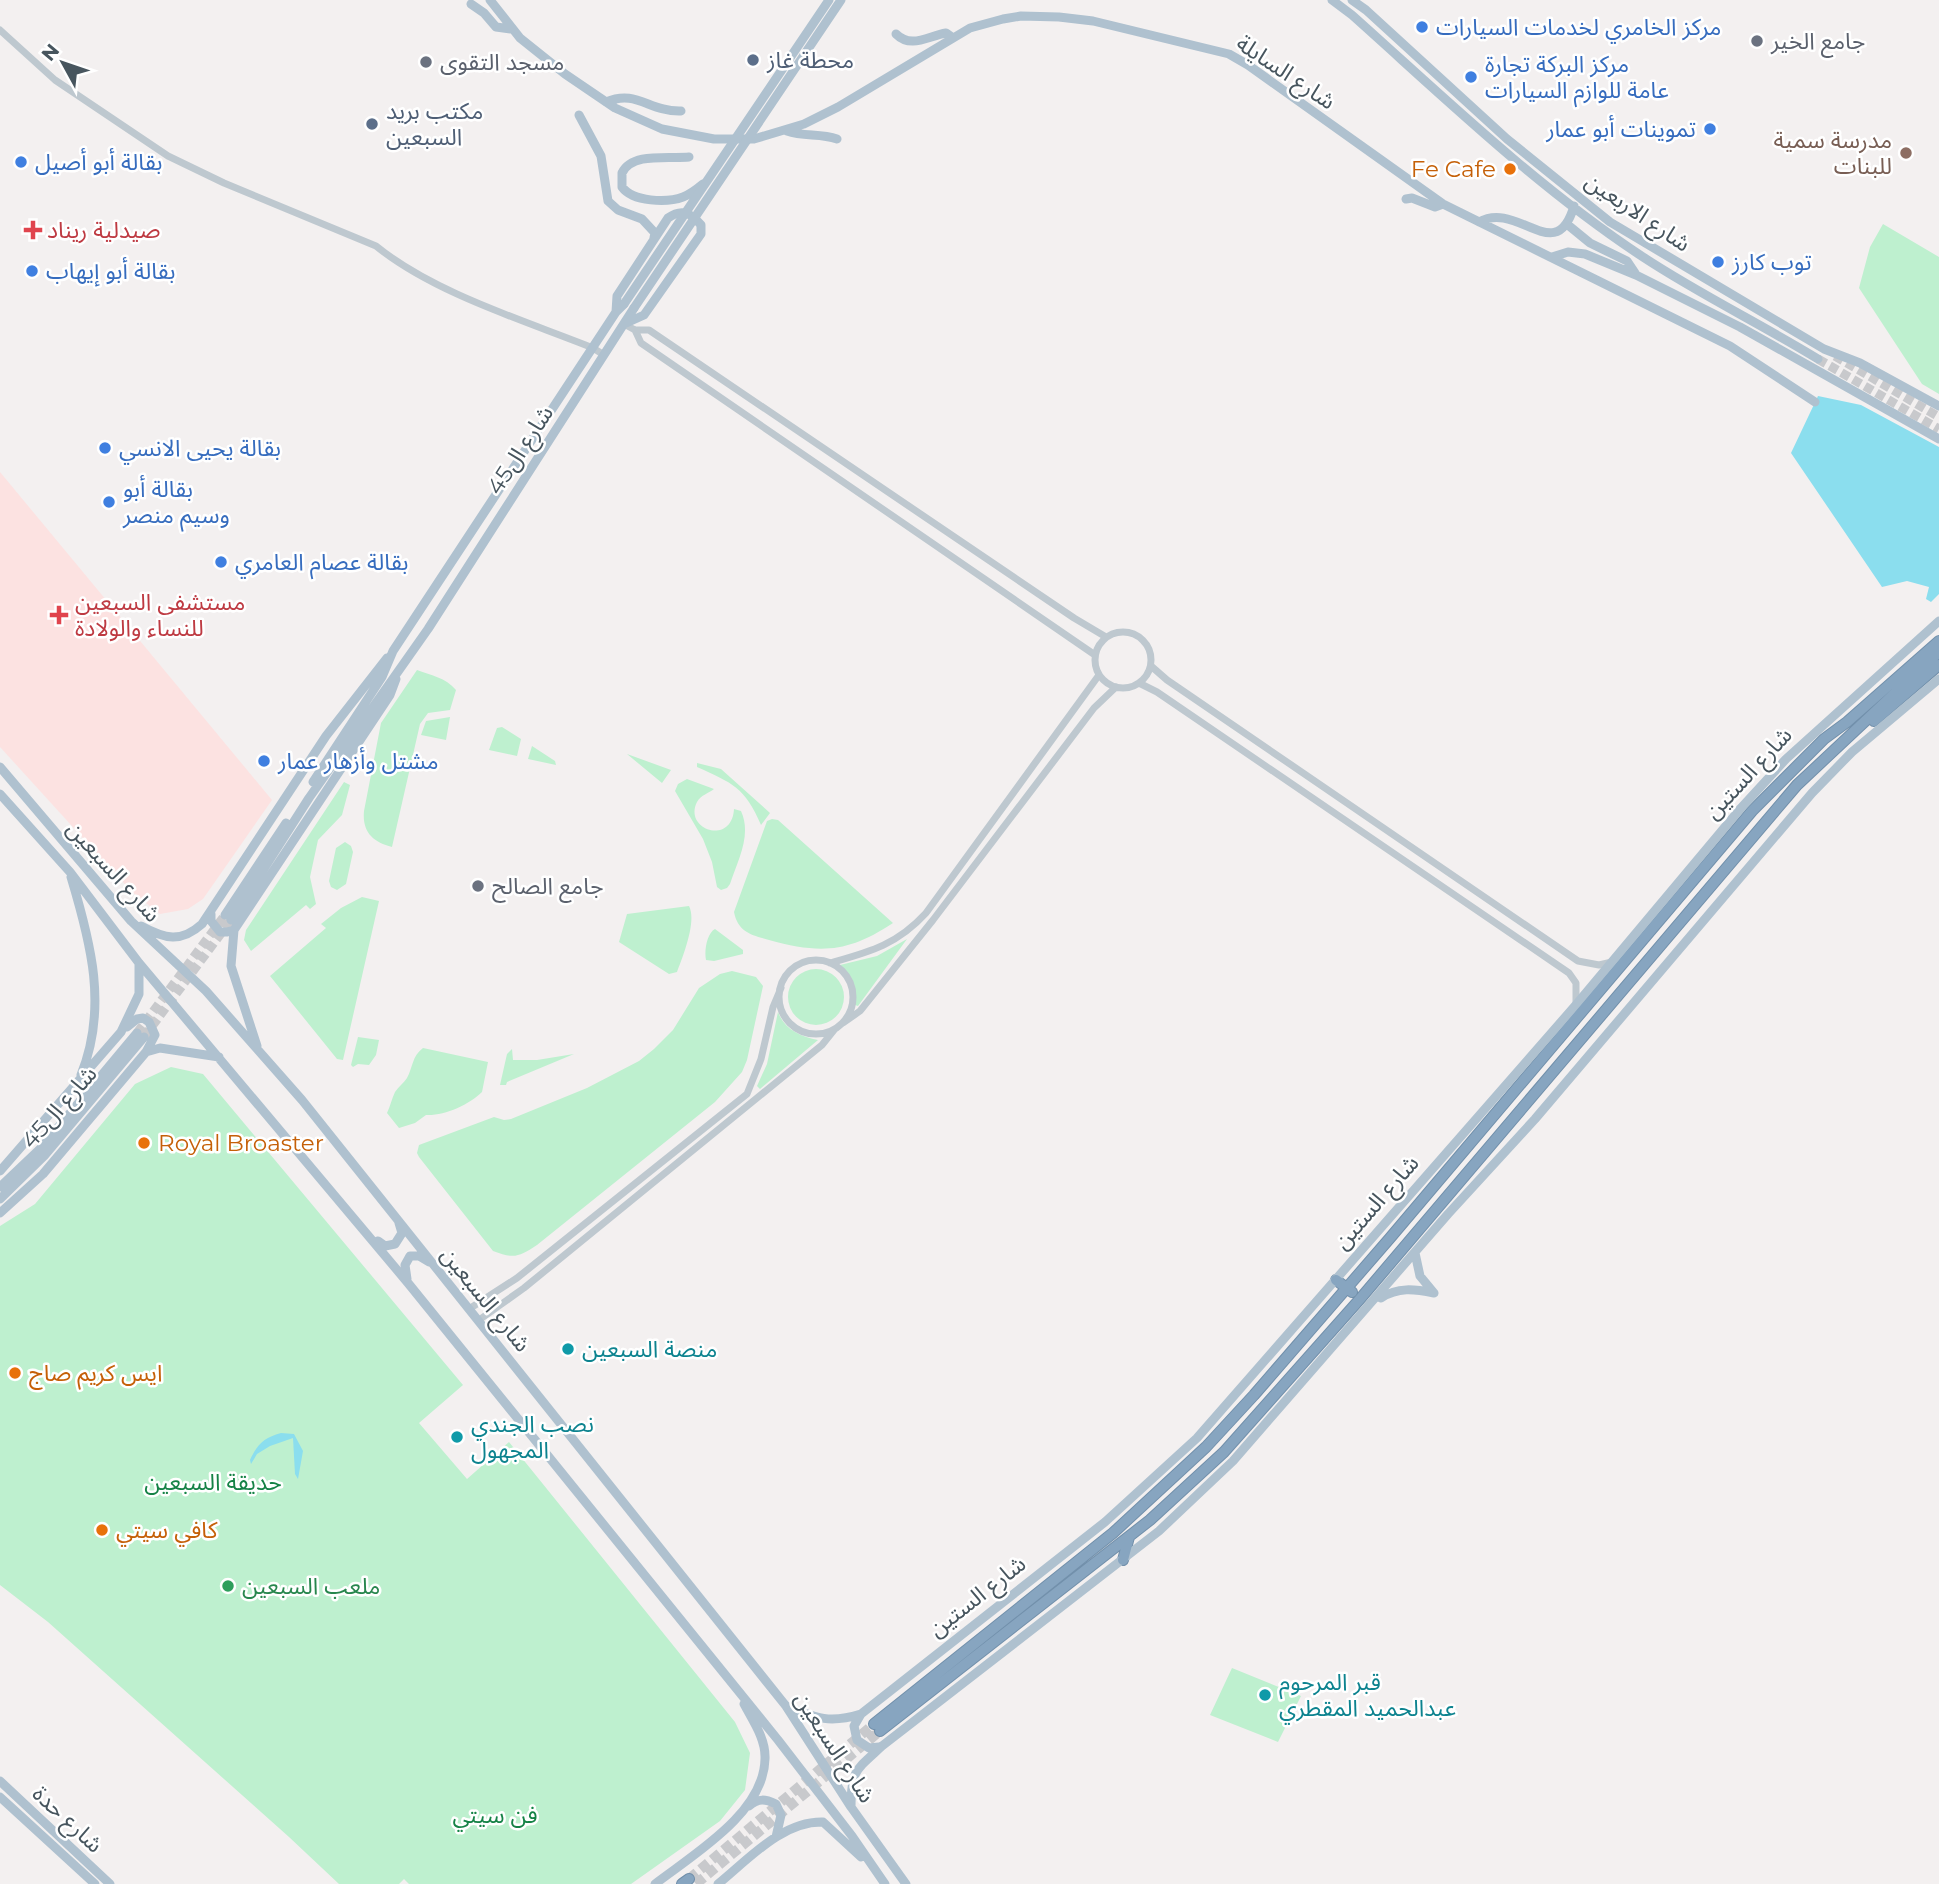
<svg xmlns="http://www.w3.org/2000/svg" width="1939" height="1884" viewBox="0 0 1939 1884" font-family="Montserrat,'Noto Sans Arabic',sans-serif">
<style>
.medical{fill:#fce2e1}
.green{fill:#bef0cf}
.water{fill:#8bdeee}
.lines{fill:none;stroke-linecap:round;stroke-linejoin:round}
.major-tunnel{stroke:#c8c9cc;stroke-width:9;stroke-dasharray:9 4.5;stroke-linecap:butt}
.highway-tunnel{stroke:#c8c9cc;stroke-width:10;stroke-dasharray:10 5;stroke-linecap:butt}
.highway-casing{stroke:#7290ab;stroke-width:12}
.minor{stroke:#bec8cf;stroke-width:7}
.major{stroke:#afc1cf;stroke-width:9}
.highway{stroke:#87a5c0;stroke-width:10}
.major-bridge{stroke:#afc1cf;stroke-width:9}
.shop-dot{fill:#3f7fe0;stroke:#fff;stroke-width:2.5}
.worship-dot{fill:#6b7280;stroke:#fff;stroke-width:2.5}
.service-dot{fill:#5c6f8a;stroke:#fff;stroke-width:2.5}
.education-dot{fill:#8d6e63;stroke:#fff;stroke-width:2.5}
.food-dot{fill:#e8710a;stroke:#fff;stroke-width:2.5}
.health-dot{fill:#e0444e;stroke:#fff;stroke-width:2.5}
.culture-dot{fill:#0f9aa8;stroke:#fff;stroke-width:2.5}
.leisure-dot{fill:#2e9e5b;stroke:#fff;stroke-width:2.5}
.labels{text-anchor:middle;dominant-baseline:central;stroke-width:5;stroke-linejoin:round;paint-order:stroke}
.shop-label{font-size:23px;fill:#366cbe;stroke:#fff;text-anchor:start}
.worship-label{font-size:23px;fill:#5b616d;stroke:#fff;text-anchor:start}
.service-label{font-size:23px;fill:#4e5e75;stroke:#fff;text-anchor:start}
.street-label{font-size:23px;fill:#47555e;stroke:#fff}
.education-label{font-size:23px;fill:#785e54;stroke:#fff;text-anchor:end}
.food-label{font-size:23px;fill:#c56008;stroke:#fff;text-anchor:start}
.health-label{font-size:23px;fill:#be3a42;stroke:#fff;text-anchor:start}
.culture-label{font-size:23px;fill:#0d838f;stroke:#fff;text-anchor:start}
.park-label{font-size:23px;fill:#158246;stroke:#fff}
.leisure-label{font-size:23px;fill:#27864d;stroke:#fff;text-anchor:start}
</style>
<rect width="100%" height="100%" fill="#f3f0f0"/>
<path class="medical" d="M0 472 272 800 203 899 188 909 160 914 132 892 0 747Z"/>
<path class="green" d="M1883 224 1939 257V394L1922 384 1859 288 1870 247Z
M417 670C432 676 445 677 456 690L450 710 428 713 420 724 392 847C373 842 362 832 364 811L381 723Z
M450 717 446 740 421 735 426 721Z
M502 727 521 739 517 756 489 750 497 728Z
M532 746 555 761 556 765 528 759Z
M627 754 671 770 662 783Z
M697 763 721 769 770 813 761 825C745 787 732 783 697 767Z
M687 779 714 789C709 793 701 795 697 802 683 830 732 846 734 809L741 811C752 835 738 860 730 884L727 888 721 890 717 887 712 862 703 839 675 791 678 784Z
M344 782 350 785 342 815 318 840 310 877 316 904 310 909 306 905 251 951 244 940 246 930Z
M772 819 778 820 893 923C848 953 820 954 769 940 751 935 738 932 734 912L767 821Z
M345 842 351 846 353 852 346 884 337 890 331 887 329 881 336 848Z
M362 897 379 901 343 1060 337 1059 270 976 326 928 321 924 341 908Z
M689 906C697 921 683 956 677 972L669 974 619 942 627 914Z
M715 929 743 950V954L714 961 706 960C704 951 707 933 715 929Z
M907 939 858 1006 855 1005 854 984 840 965 877 956Z
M788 997a28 28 0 1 1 56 0a28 28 0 1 1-56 0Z
M732 971 756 977 763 986 747 1060 742 1072 715 1102 537 1245C519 1257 514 1259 493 1251L419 1157 417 1153 419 1145 494 1117 504 1120 511 1119 587 1088 639 1061 654 1049 673 1030 699 988 720 974Z
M778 1012C784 1029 801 1037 818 1040L760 1089 757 1086 767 1064Z
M358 1037 379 1040 376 1055 369 1065 358 1064 353 1067 351 1065Z
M423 1048 488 1062 482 1092C469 1105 444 1116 426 1115L415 1123 399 1128 387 1113C390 1107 392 1098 395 1092 398 1087 404 1083 407 1078 413 1067 412 1056 423 1048Z
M512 1049 513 1060H537L574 1054 507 1082 506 1085H500L507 1054Z
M171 1067 203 1074 463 1385 419 1423 467 1479 509 1442 735 1722 750 1753 745 1790 720 1821 631 1884H409L404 1879 399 1884H339L289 1837 48 1622 0 1585V1226L35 1204 135 1084Z
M1232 1668 1301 1696 1278 1742 1210 1715Z"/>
<path class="water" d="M1818 396 1861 405 1939 447V594L1931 602 1926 599 1929 587 1907 581 1882 587 1791 453Z
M281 1433 294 1434 303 1451 298 1479 295 1474 293 1438 270 1446 257 1454 251 1464 250 1460C258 1443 264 1438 281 1433Z"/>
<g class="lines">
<path class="major-tunnel" d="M1835 356 1939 417
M1818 359 1939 429
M137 1033 225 915
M144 1037 231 920"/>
<path class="highway-tunnel" d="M689 1879 874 1724
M696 1884 880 1731"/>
<g class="highway-casing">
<path id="highway" d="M1874 721 1939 665
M1336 1280 1352 1292
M1123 1560 1129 1537
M874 1724 1113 1533 1206 1447 1254 1395 1390 1238 1752 811 1824 739 1847 722 1939 641
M880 1731 1150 1520 1224 1452 1360 1299 1797 785 1939 652
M682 1884 689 1879"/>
</g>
<path class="minor" d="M0 30 55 80 168 156 224 183 376 246C434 293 523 320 593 348L604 355
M624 324 635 330H649L1074 618 1106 637
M635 330 641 343 1095 655
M1095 660a28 28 0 1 1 56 0a28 28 0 1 1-56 0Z
M1151 666 1167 680 1578 961 1599 965 1612 962
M1139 683 1157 692 1569 973 1576 983V1005
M779 997a37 37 0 1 1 74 0a37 37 0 1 1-74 0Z
M830 963C869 952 897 945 926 913L1099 675
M843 1023 860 1011 933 920 1094 708 1116 687
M469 1309 517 1278 747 1094 761 1059 773 1007 781 988
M479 1320 524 1288 822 1045 834 1030"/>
<path class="major" d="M490 0 520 38 565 74 615 108 662 129 714 139H754L804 124 838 107 970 28 1003 19 1021 16 1059 17 1093 21 1229 54 1248 65 1443 204 1730 346 1815 402
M1332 0 1352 15C1446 99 1538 188 1643 257 1699 294 1761 324 1818 359
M1352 0 1366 10 1507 139 1610 222 1824 349 1860 363 1939 406
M471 4 484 13 496 27 511 29
M896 34C911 49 928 36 946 33L953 38
M606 102C637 89 649 112 681 111
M579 115 601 156 608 201 618 210 642 219 655 233 654 238
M787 131C804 137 820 133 837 139
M689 157C668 159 632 152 622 173V187C633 202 667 203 683 197 691 194 697 189 703 184
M1406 199 1412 198 1435 207 1443 204
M1479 222C1518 200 1556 268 1574 206
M1568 225 1590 243 1627 261 1635 273
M1552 257 1568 252 1585 254 1636 275 1740 327 1939 439
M616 312 617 296 668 218C682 208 691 213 701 225V234L644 315 624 324
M0 767 131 921 206 991 302 1100 786 1706 851 1807 906 1884
M313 782 382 677 393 651 616 312 624 304
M0 794 70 872 139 963 408 1283 778 1740 852 1836 885 1884
M71 877C91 943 108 1008 81 1075
M211 914V921L220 932H227L234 930
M225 915 286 823
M231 920 309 798 428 629 634 308
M141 926C165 939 181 943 202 924L326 736 387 658
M127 1027 137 1019 143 1018 149 1022 155 1035 146 1052
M257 1046 231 966 234 930 390 695 396 679
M0 1171 121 1032 139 994V963
M0 1187 41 1148 137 1033
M0 1199 44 1156 144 1037
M0 1213 43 1174 146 1052 160 1048 219 1057
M378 1241 385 1246 395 1244 402 1233 399 1223
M1415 1253 1420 1276 1434 1293
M407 1279 405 1265 410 1256H419L429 1262
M1381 1298C1398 1287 1414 1289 1434 1293
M786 1706C816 1718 829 1724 861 1714L1105 1522 1197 1438 1575 1006 1741 808 1786 759 1939 621
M861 1714 854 1726 857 1740 869 1748 879 1747
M0 1781 110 1884
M0 1797 95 1884
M749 1806C759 1798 765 1799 776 1804L781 1815 776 1837
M851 1807C851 1770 856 1770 882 1746L1159 1531 1233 1461 1448 1214 1535 1119 1812 793 1852 752 1939 679
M655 1884C694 1854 764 1813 765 1759 766 1739 753 1721 744 1704
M718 1884C749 1859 782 1821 823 1822L861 1857"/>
<use href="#highway" class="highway"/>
<path class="major-bridge" d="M624 304 829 0
M634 308 841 0"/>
</g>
<g class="shop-dot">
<circle cx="1422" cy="27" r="7"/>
<circle cx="1471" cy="77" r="7"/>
<circle cx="1710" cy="129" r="7"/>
<circle cx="21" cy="162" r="7"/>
<circle cx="1718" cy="262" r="7"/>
<circle cx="32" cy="271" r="7"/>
<circle cx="105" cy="448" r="7"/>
<circle cx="109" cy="502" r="7"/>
<circle cx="221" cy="562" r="7"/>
<circle cx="264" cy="761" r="7"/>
</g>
<g class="worship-dot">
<circle cx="1757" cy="41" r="7"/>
<circle cx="426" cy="62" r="7"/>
<circle cx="478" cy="886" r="7"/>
</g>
<g class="service-dot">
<circle cx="753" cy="60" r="7"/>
<circle cx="372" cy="124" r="7"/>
</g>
<circle class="education-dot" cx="1906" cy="153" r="7"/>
<g class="food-dot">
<circle cx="1510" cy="169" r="7"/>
<circle cx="144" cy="1143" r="7"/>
<circle cx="15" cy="1373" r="7"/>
<circle cx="102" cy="1530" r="7"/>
</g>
<g class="health-dot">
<path d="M29.5 219.5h7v7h7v7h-7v7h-7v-7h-7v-7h7z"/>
<path d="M55.5 604.5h7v7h7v7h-7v7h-7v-7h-7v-7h7z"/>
</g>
<g class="culture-dot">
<circle cx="568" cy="1349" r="7"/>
<circle cx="457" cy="1437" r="7"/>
<circle cx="1265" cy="1695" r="7"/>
</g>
<circle class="leisure-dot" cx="228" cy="1586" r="7"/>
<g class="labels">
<g class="shop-label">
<text x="1436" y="27">مركز الخامري لخدمات السيارات</text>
<text x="1485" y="64">مركز البركة تجارة<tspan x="1485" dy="26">عامة للوازم السيارات</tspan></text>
<text x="1696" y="129" text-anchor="end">تموينات أبو عمار</text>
<text x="35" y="162">بقالة أبو أصيل</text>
<text x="1732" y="262">توب كارز</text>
<text x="46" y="271">بقالة أبو إيهاب</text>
<text x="119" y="448">بقالة يحيى الانسي</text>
<text x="123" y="489">بقالة أبو<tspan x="123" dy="26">وسيم منصر</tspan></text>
<text x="235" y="562">بقالة عصام العامري</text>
<text x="278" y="761">مشتل وأزهار عمار</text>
</g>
<g class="worship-label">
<text x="1771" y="41">جامع الخير</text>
<text x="440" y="62">مسجد التقوى</text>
<text x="492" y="886">جامع الصالح</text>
</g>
<g class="service-label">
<text x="767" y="60">محطة غاز</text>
<text x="386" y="111">مكتب بريد<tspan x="386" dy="26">السبعين</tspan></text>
</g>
<g class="street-label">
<text transform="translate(1286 72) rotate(34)">شارع السايلة</text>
<text transform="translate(1638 212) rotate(34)">شارع الاربعين</text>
<text transform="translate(520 450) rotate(-57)">شارع ال45</text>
<text transform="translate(1748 773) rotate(-47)">شارع الستين</text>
<text transform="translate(114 871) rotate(48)">شارع السبعين</text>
<text transform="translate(59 1107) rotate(-49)">شارع ال45</text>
<text transform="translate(1376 1202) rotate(-49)">شارع الستين</text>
<text transform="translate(486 1299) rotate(51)">شارع السبعين</text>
<text transform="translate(977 1596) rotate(-38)">شارع الستين</text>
<text transform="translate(835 1747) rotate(57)">شارع السبعين</text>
<text transform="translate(68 1819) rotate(43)">شارع حدة</text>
</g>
<g class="education-label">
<text x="1892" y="140">مدرسة سمية<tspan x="1892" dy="26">للبنات</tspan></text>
</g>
<g class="food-label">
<text x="1496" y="169" text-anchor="end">Fe Cafe</text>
<text x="158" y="1143">Royal Broaster</text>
<text x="29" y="1373">ايس كريم صاج</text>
<text x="116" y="1530">كافي سيتي</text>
</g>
<g class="health-label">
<text x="47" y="230">صيدلية ريناد</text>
<text x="75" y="602">مستشفى السبعين<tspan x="75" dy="26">للنساء والولادة</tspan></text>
</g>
<g class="culture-label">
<text x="582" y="1349">منصة السبعين</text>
<text x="471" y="1424">نصب الجندي<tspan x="471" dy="26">المجهول</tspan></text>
<text x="1279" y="1682">قبر المرحوم<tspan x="1279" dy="26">عبدالحميد المقطري</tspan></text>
</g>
<g class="park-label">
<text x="213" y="1482">حديقة السبعين</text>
<text x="495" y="1815">فن سيتي</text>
</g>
<g class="leisure-label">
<text x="242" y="1586">ملعب السبعين</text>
</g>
</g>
<g transform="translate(63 63) rotate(310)" stroke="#ffffff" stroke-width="5" paint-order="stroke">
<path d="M0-5L12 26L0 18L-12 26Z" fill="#47555e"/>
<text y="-10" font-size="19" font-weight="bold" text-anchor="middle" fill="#47555e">N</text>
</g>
</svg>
